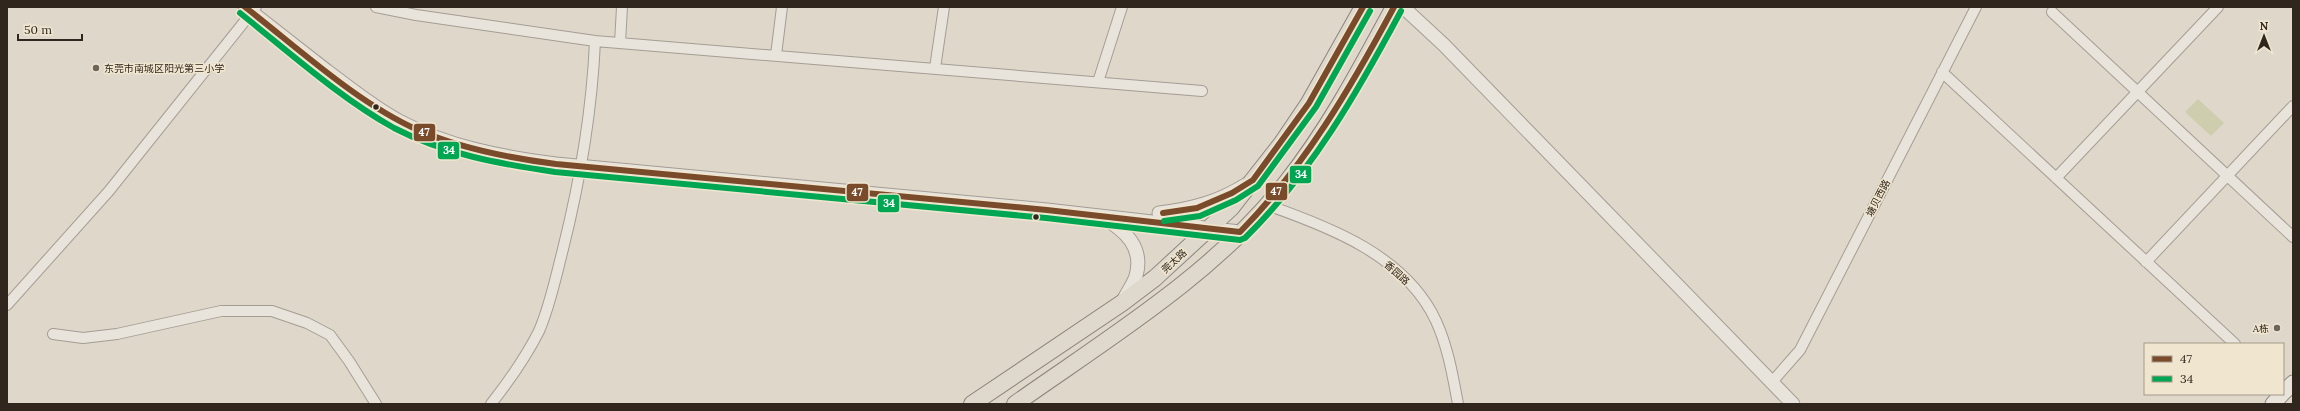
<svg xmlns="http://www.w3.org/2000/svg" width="2300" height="411" viewBox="0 0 2300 411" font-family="Lora,'Noto Sans SC',serif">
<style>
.garden{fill:#cecdae}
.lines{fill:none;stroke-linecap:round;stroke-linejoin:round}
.minor-casing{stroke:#a49d94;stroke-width:12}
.tertiary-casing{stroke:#a49d94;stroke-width:15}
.secondary-casing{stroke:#948d83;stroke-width:17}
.primary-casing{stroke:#89837a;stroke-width:18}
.minor{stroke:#e8e3db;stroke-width:10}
.tertiary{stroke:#e8e3db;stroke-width:13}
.secondary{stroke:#e8e3db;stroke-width:15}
.primary{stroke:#dfd9cd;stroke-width:16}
.bus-1-casing{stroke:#f0e6d0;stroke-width:9}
.bus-2-casing{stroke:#f0e6d0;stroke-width:9}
.bus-1{stroke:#7a4b2a;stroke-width:6}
.bus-2{stroke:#00a651;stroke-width:6}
.poi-dot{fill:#6e645a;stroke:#f0e6d0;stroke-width:1.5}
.bus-dot{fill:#31261d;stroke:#f0e6d0;stroke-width:1.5}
.labels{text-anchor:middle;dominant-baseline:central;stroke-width:3;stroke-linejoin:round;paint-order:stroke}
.poi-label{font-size:10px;fill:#31261d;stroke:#f0e6d0;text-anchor:start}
.street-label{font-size:10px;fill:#31261d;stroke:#f0e6d0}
.line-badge{stroke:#f0e6d0;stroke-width:1.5}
.badge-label{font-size:11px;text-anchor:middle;font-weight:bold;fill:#fff}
</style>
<rect width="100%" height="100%" fill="#dfd8ca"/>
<path class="garden" d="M2198 99 2224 123 2211 136 2185 112Z"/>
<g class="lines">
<g class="minor-casing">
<path id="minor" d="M376 7 416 15 595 41 1202 91
M2052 12 2293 237
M620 43 622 7
M776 55 782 7
M935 68 944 7
M1942 72 2235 344
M1098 82 1122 7
M2056 178 2218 7
M1267 205C1330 227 1406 256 1436 321 1448 347 1453 377 1458 404
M2146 262 2293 106
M7 305 109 191 256 7
M53 334 83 338 117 334 221 311H272L307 323 330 335 349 361 376 404
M1772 382 1800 350 1976 7
M491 404C509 381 526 357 539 331 550 306 556 276 563 249 580 181 592 111 595 41"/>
</g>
<g class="tertiary-casing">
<path id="tertiary" d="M245 7C272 28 299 49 327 71 350 88 373 107 399 121 448 147 502 157 556 164L1047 210 1240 232
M1403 7 1444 45 1793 404
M1159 213C1193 209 1218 202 1247 184
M1102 217C1125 230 1144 247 1136 276 1133 285 1126 294 1122 303"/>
</g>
<g class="secondary-casing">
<path id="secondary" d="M2283 393 2293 383
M2273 404 2282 394"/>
</g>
<g class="primary-casing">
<path id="primary" d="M972 404 1122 303 1155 278 1231 208 1282 143 1309 103 1363 7
M1015 404C1110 337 1213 275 1286 183 1329 129 1361 68 1394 7"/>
</g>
<use href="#minor" class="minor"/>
<use href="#tertiary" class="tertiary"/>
<use href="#secondary" class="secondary"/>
<use href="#primary" class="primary"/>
<g class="bus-1-casing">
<path id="bus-1" d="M245 7C298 48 357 103 418 130 462 149 509 158 556 164L1047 210 1240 232C1305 166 1350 89 1394 7
M1163 213 1197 208 1232 193 1253 180 1309 103 1363 7"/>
</g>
<g class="bus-2-casing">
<path id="bus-2" d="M240 13C289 52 340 98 394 128 444 154 500 164 555 172L1046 218 1240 240 1245 238C1312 172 1357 93 1401 11
M1164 221 1200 216 1236 200 1258 186 1316 107 1370 11"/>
</g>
<use href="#bus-1" class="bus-1"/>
<use href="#bus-2" class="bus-2"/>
</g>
<g class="poi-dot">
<circle cx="96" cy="68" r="4"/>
<circle cx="2277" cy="328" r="4"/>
</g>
<g class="bus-dot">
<circle cx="376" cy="107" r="3.5"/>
<circle cx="1036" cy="217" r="3.5"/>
</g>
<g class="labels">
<g class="poi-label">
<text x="104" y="68">东莞市南城区阳光第三小学</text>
<text x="2269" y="328" text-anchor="end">A栋</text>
</g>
<g class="street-label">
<text transform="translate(1878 198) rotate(-63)">塘贝西路</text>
<text transform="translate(1174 261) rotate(-42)">莞太路</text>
<text transform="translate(1397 273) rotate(42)">香园路</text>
</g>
</g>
<g class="line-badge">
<rect x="413" y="123" width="23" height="19" rx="4" fill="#7a4b2a"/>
<rect x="437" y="141" width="23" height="19" rx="4" fill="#00a651"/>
<rect x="1289" y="165" width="23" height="19" rx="4" fill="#00a651"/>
<rect x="1265" y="182" width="23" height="19" rx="4" fill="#7a4b2a"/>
<rect x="846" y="183" width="23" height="19" rx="4" fill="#7a4b2a"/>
<rect x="877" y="194" width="23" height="19" rx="4" fill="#00a651"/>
</g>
<g class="badge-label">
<text x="424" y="136">47</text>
<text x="449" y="154">34</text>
<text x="1301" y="178">34</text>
<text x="1276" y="195">47</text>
<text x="857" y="196">47</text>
<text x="889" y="207">34</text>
</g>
<rect width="2300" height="411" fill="none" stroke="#31261d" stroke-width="16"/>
<rect x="2144" y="343" width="140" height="52" fill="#f0e6d0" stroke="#a49988"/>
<rect x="2152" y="356" width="20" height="6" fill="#7a4b2a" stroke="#a49988"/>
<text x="2180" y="363" font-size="12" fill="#31261d">47</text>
<rect x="2152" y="376" width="20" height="6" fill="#00a651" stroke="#a49988"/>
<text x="2180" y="383" font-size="12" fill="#31261d">34</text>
<g transform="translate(2264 36)" stroke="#f0e6d0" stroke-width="3" paint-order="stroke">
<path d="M0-3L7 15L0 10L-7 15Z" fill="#31261d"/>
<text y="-6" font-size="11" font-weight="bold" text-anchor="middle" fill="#31261d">N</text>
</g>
<path d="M18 34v6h64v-6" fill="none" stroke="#31261d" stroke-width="2"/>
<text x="24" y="34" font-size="12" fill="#31261d" stroke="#f0e6d0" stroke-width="3" paint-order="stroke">50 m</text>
</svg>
